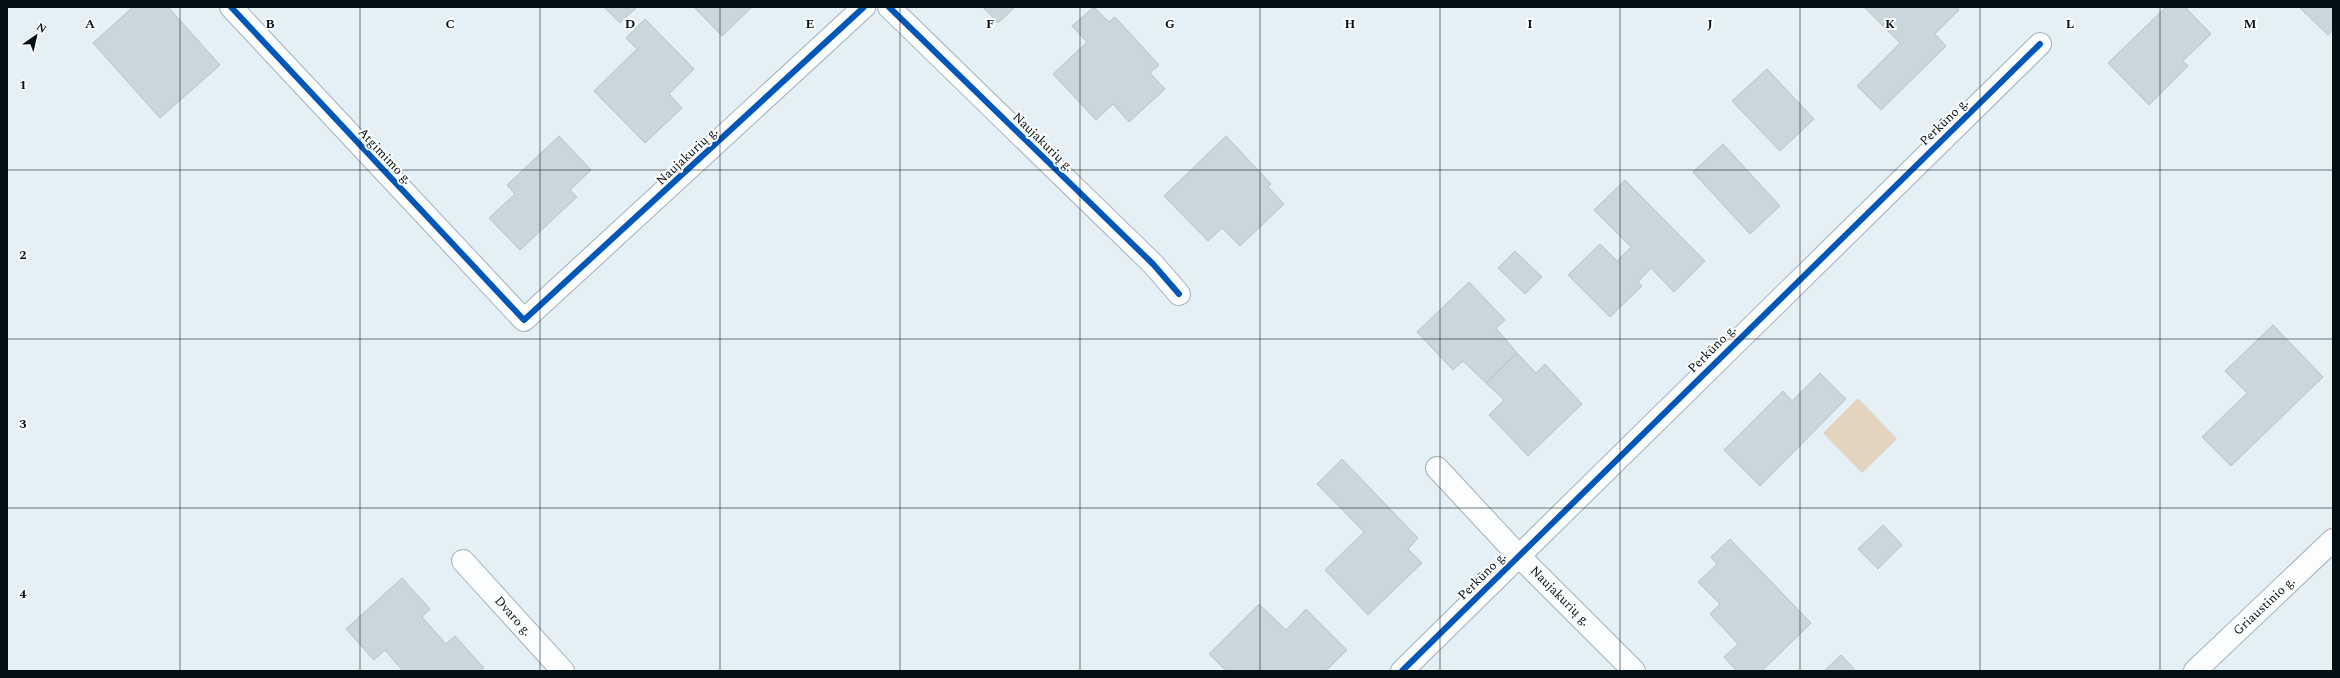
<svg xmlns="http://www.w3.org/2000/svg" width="2340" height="678" viewBox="0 0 2340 678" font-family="Spectral,serif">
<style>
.green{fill:#e2d4bf}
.building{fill:#c9d6db;stroke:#b5c2c7}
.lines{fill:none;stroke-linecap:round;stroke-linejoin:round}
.street-casing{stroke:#a4b1b6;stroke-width:24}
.street{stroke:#fbfdfe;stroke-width:22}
.cycleway-casing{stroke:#fdfdfd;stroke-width:8}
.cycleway{stroke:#0057b8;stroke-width:6}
.grid{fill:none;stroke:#020f14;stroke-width:1;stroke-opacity:0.55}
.labels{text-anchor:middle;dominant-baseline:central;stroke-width:4;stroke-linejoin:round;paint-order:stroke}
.street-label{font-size:13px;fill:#020f14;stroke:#fdfdfd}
.grid-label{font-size:13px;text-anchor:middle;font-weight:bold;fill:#020f14;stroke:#fdfdfd;stroke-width:4;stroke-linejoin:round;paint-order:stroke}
</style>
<rect width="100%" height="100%" fill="#e4f0f5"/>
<path class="green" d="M1858 398 1897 439 1862 473 1823 433Z"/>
<path class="building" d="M133 7H168L220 65 160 118 93 43Z
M604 7H637L620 23Z
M694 7H752L722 36Z
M983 7H1015L998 23Z
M1094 7 1109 22 1115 17 1159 65 1150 73 1165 89 1129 122 1113 104 1096 120 1053 74 1087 42 1072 26Z
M1864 7H1957L1959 10 1935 34 1946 46 1881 110 1857 86 1900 43Z
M2166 7H2185L2211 34 2183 61 2188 66 2149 105 2108 63Z
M2299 7H2333V30L2328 35Z
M645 19 694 69 669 94 682 108 645 143 594 91 637 49 626 38Z
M1767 69 1814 119 1780 151 1732 101Z
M559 136 591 170 570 190 577 197 520 250 489 218 515 194 507 185Z
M1226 136 1271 184 1268 187 1284 204 1240 246 1222 228 1208 241 1164 196Z
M1723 144 1780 206 1750 234 1693 172Z
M1625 180 1705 261 1674 292 1651 268 1638 282 1642 286 1610 317 1568 275 1600 244 1617 261 1631 247 1594 210Z
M1515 251 1542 277 1525 294 1498 268Z
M1469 282 1505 320 1496 328 1517 353 1486 383 1463 361 1453 370 1417 332Z
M2273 325 2323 377 2231 466 2202 437 2247 393 2225 371Z
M1517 353 1536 373 1545 364 1582 404 1528 456 1489 415 1504 400 1486 383Z
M1820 373 1846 399 1760 486 1724 450 1783 391 1792 401Z
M1342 459 1418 538 1408 549 1422 563 1368 615 1325 570 1364 532 1317 484Z
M1883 525 1902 545 1878 569 1858 549Z
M1730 539 1811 623 1762 671H1737L1724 657 1738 644 1710 614 1720 604 1698 582 1717 564 1711 557Z
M402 578 430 609 422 617 446 644 455 636 484 668 480 671H403L385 650 374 660 346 629Z
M1259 604 1286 630 1306 609 1347 650 1326 671H1226L1209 654Z
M1841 655 1856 671H1824Z"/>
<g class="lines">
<g class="street-casing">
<path id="street" d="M231 7 524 320 864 7
M889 7 1153 264 1179 294
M1437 468 1518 555 1634 671
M463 561 563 671
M1402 671 2040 44
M2195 671 2333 540"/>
</g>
<use href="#street" class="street"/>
<g class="cycleway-casing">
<path id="cycleway" d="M231 7 524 320 864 7
M889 7 1153 264 1179 294
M1402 671 2040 44"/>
</g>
<use href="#cycleway" class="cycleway"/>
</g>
<path class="grid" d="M180 7V671M360 7V671M540 7V671M720 7V671M900 7V671M1080 7V671M1260 7V671M1440 7V671M1620 7V671M1800 7V671M1980 7V671M2160 7V671M7 170H2333M7 339H2333M7 508H2333"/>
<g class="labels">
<g class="street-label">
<text transform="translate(1944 122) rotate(-44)">Perkūno g.</text>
<text transform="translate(1043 142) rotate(44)">Naujakurių g.</text>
<text transform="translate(385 156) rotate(47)">Atgimimo g.</text>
<text transform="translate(687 156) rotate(-43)">Naujakurių g.</text>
<text transform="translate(1712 349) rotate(-45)">Perkūno g.</text>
<text transform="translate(1482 576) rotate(-45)">Perkūno g.</text>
<text transform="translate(1560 596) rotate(45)">Naujakurių g.</text>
<text transform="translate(2264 606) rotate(-43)">Griaustinio g.</text>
<text transform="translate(513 616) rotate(48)">Dvaro g.</text>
</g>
</g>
<g class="grid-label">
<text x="90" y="28">A</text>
<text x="270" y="28">B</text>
<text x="450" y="28">C</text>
<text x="630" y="28">D</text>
<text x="810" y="28">E</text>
<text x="990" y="28">F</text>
<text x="1170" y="28">G</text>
<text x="1350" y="28">H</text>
<text x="1530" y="28">I</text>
<text x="1710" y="28">J</text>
<text x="1890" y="28">K</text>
<text x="2070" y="28">L</text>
<text x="2250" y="28">M</text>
<text x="23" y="89">1</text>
<text x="23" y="259">2</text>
<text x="23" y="428">3</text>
<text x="23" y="598">4</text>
</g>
<rect width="2340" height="678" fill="none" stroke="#020f14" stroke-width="16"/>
<g transform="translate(36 36) rotate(34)" stroke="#fdfdfd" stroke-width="3" paint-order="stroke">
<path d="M0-3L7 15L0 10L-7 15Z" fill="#020f14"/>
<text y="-6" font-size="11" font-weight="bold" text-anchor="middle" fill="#020f14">N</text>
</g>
</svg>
